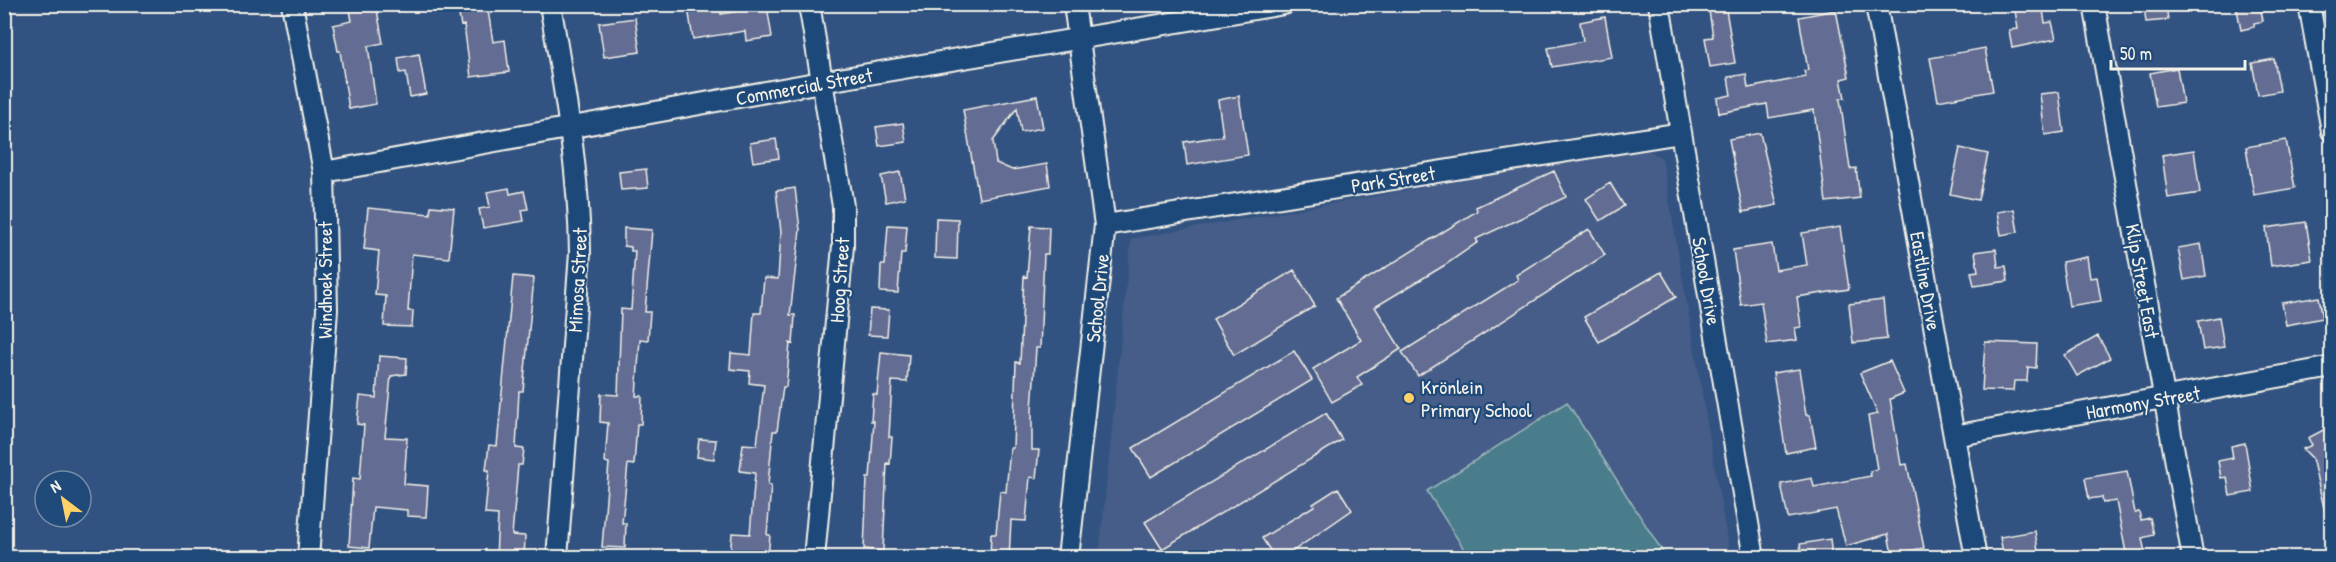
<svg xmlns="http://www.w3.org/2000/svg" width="2336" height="562" viewBox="0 0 2336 562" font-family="'Patrick Hand',sans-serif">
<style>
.built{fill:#455d88}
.green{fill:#487d8b;stroke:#9eb7ba;stroke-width:1.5}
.building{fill:#636c92;stroke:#f4f1e8;stroke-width:1.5}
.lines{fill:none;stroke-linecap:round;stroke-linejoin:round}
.street-casing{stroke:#f4f1e8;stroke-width:24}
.street{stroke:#1f4a7a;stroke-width:20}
.poi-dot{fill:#ffd166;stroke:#1f4a7a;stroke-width:2}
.labels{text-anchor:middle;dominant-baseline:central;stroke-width:4.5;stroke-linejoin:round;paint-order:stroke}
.street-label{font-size:20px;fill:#f4f1e8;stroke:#1f4a7a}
.poi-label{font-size:20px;fill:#f4f1e8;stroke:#1f4a7a;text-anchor:start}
</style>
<rect width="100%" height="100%" fill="#325381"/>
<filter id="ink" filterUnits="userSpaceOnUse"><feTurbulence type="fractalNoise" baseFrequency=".0167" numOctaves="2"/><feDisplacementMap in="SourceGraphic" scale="12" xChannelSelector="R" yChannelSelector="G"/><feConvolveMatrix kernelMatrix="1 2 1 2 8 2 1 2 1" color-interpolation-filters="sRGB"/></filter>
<g filter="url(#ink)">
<path class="built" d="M1645 148 1662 158 1730 557 1099 558 1131 239Z"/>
<path class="green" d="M2309 5H2331V130Z
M1567 402 1666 557H1469L1427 491Z"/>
<path class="building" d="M349 4H376L383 43 368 46 376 104 349 109 340 51H338L333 25 352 21Z
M457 4H487L493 42 505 40 509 72 471 77 464 25 461 26Z
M720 4 721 14 767 6 772 37 746 41 745 31 693 39 688 8Z
M1708 4H1725L1735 63 1710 67 1705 38 1713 37Z
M2014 4H2042L2045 23 2052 22 2056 39 2012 48 2009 30 2018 29Z
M2166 4 2168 20 2146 22 2144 6Z
M2236 4H2260L2263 21 2254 23V27L2241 30Z
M1836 10 1849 77 1841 79 1845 98 1840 99 1850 169 1856 168 1860 198 1826 202 1814 110 1769 118 1767 104 1719 113 1717 98 1731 95 1728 77 1746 74 1748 88 1806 77 1804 71 1808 70 1799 17Z
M1605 17 1612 57 1552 67 1548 48 1583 41 1580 22Z
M635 18 640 52 604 57 599 23Z
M1985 48 1993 91 1938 101 1930 58Z
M419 54 426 94 410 97 406 72 400 73 398 58Z
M2274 59 2280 91 2258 95 2252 63Z
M2177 68 2183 103 2156 107 2150 73Z
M2059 92 2064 132 2045 135 2040 94Z
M1037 96 1043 128 1021 132 1017 108 993 141 996 163 1012 170 1047 164 1050 186 979 199 963 110Z
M1239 96 1248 155 1187 165 1184 142 1223 136 1218 100Z
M903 123 906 142 879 146 876 127Z
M1760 133 1777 205 1743 212 1729 139Z
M776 139 779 158 753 162 750 143Z
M2286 140 2295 188 2254 195 2246 147Z
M1960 148 1988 154 1978 200 1950 194Z
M2194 150 2200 193 2168 198 2162 155Z
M646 169 648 188 621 190 619 172Z
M1554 171 1566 197 1476 239 1478 242 1445 265 1375 307 1401 349 1357 377 1362 385 1332 402 1313 369 1361 340 1336 298 1477 211 1476 207Z
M900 172 905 198 886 202 881 176Z
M1610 183 1624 206 1600 221 1586 199Z
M509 188 510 194 524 191 528 209 522 210 524 221 483 228 479 209 490 207 487 192Z
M795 188 800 230 790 315H795L793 344 790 343 786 387H783L777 431H773L768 485H771L767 535H770L768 558H730L732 533 750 534 755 473 740 471 743 444 757 445 764 385 749 383 750 371 730 369 731 353 751 355 754 313H761L764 278 778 279 781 232 776 191Z
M431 206 454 208 449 258 412 254 408 311H413L412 327 384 326 386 296 375 295 379 251 364 249 368 208 430 214Z
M2014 209 2018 232 2001 235 1997 212Z
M936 218 958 219 957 259 935 258Z
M2306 222 2312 260 2271 266 2266 228Z
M888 225 907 226 905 253H901L898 293 880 292 881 265H885Z
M1031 226 1049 227 1048 254H1044L1040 348H1036L1032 410V450H1039L1036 478 1030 477 1026 521 1011 520 1009 558H990L991 534H996L1000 491 1006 492 1010 448H1013L1016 362 1020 363 1024 276 1027 277Z
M1840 227 1849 289 1797 297 1801 327 1795 328 1797 340 1767 344 1761 302 1741 305 1733 250 1772 244 1776 270 1807 265 1802 233Z
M624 228 652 230 645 312H650L648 340 640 339 636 396H642L641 424H637L634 465 628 464 622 523H626L625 548 602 547 609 463 605 462 608 423 600 422 601 394 618 395 621 309 631 310 635 251H631V247L624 246Z
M1589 229 1605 255 1418 376 1402 352 1518 280 1516 275Z
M2201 244 2206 276 2184 280 2178 248Z
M1996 249 1998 267 2006 266 2008 281 1974 286 1971 272 1978 271 1975 252Z
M2087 257 2090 278 2097 277 2101 301 2069 306 2062 262Z
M1294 270 1315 306 1234 355 1213 319Z
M1661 272 1676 297 1599 342 1584 317Z
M513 276 534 278 523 391H519L516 448 524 449 522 465H518L512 535 525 536 524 558H496L498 515 485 514 489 470H486L489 445 497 446Z
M2319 297 2323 318 2286 325 2282 303Z
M1883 300 1887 339 1853 343 1849 304Z
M870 309 889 310 887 336 868 335Z
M2219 317 2224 347 2203 350 2198 321Z
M2098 336 2110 358 2077 376 2065 355Z
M1985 342 2037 344 2036 368 2028 367 2027 381H2014L2013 391 1982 390Z
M1294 351 1312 380 1151 477 1133 448Z
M881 352 909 355 907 382 892 381 889 437H892L890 464 887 463 883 551 864 549 867 478H870L874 421H871L873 394 877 395Z
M379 356 407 358 406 374 391 376 385 437 407 438 404 484 428 486 426 517 407 516V510L373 507 369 548 349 546 353 478 360 479 364 425 357 424 360 396 376 398Z
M1890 361 1904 393 1890 399 1901 465 1907 464 1924 548 1892 554 1888 534 1846 546 1836 509 1788 518 1781 484 1812 478 1814 487 1871 476 1870 471 1877 469 1868 416 1878 414 1860 373Z
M1799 369 1806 415H1810L1816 447 1786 453 1773 373Z
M1326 413 1342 440 1162 549 1145 522Z
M2331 426V516H2326L2312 458 2303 449 2312 445 2308 438Z
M699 439 716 440 714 459 697 457Z
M2245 443 2253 492 2230 496 2227 477 2221 478 2218 461 2233 458 2231 446Z
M2127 471 2135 513 2139 512 2141 520 2150 518 2154 535 2142 538 2146 558H2127L2116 501 2103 503 2102 497 2089 499 2085 478Z
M1338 488 1352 510 1283 558H1275L1262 538 1314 506 1313 504Z
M2035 531 2039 558H2004L2000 537Z
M1830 539 1832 558H1802L1800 544Z"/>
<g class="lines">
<g class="street-casing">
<path id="street" d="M292 4 324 172 327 310 308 558
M550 4C564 87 579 169 580 253L557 558
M809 4 843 206V246L814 558
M1659 4 1754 558
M1876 4 1976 558
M2094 4 2193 558
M2309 4 2332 131
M324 172 821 82 1284 4
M1105 225 1681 133
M1954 436 2332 367
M1068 558 1105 225 1074 4"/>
</g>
<use href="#street" class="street"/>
</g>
</g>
<circle class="poi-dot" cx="1409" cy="398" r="6"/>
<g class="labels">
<g class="street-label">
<text transform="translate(804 86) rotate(-10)">Commercial Street</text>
<text transform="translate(1393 179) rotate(-9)">Park Street</text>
<text transform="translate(324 280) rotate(-90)">Windhoek Street</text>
<text transform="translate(577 280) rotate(-87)">Mimosa Street</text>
<text transform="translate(839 280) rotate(-86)">Hoog Street</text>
<text transform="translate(1707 281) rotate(80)">School Drive</text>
<text transform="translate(1926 281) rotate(80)">Eastline Drive</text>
<text transform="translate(2143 281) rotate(80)">Klip Street East</text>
<text transform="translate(1097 298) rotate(-84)">School Drive</text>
<text transform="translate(2143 402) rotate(-10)">Harmony Street</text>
</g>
<g class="poi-label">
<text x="1421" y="386">Krönlein<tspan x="1421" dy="23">Primary School</tspan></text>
</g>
</g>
<rect width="2336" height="562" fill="none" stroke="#1f4a7a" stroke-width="24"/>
<rect x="12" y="12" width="2312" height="538" fill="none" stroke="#f4f1e8" stroke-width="2" filter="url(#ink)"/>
<g transform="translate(63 499) rotate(328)"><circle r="28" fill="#1f4a7a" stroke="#748da6" stroke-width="1.5"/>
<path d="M0-4.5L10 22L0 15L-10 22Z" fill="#ffd166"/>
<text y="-9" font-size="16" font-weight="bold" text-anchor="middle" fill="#f4f1e8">N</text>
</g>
<path d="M2111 60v9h134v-9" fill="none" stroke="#f4f1e8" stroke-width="3"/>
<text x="2120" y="60" font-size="18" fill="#f4f1e8" stroke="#1f4a7a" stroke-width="4.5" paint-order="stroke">50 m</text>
</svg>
